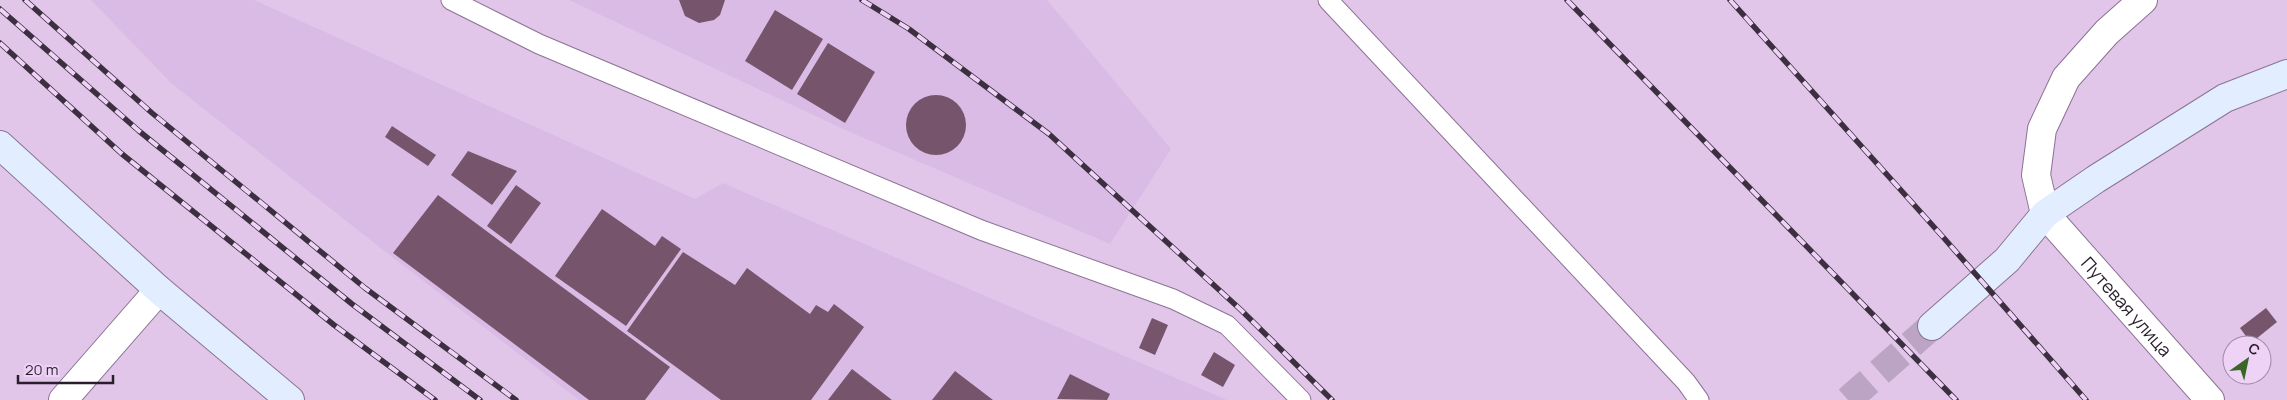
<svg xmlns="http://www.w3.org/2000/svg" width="2287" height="400" viewBox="0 0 2287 400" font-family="Manrope,sans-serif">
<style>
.built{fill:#dabbe5}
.building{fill:#75546c}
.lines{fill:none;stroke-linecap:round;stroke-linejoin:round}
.secondary-tunnel{stroke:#bca5c4;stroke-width:28;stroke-dasharray:28 14;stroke-linecap:butt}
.lane-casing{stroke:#8b7394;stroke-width:21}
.street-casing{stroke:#8b7394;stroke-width:30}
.secondary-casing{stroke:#8b7394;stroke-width:30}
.lane{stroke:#fff;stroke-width:19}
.street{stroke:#fff;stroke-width:28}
.secondary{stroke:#e2eeff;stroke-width:28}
.rail-casing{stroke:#3c3040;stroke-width:5.5}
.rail{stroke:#eed3f7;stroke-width:4;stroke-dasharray:11;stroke-linecap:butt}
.labels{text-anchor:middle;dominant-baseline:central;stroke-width:5;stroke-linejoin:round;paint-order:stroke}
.street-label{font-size:18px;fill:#291f2c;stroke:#eed3f7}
</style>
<rect width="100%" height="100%" fill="#e1c6ea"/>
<path class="built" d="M91 0H254L695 199 723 183 1227 400H579L392 257 171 83Z
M569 0H1047L1171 149 1110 244 843 129Z"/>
<path class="building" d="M679 0H725L720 15 714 20 699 23 685 16Z
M775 10 823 39 792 90 745 61Z
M828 43 875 72 845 123 797 94Z
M906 125a30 30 0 1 1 60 0a30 30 0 1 1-60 0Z
M392 126 436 155 428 166 385 137Z
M468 151 517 171 492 205 451 175Z
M516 185 541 203 511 244 487 226Z
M438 195 670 367 645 400H589L393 253Z
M602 209 655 246 662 236 681 249 626 326 555 276Z
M683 252 735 285 747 268 810 314 816 305 828 312 834 304 864 327 811 400H721L627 331Z
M2266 308 2277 322 2251 343 2240 328Z
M1152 318 1168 325 1155 355 1139 348Z
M1214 352 1235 365 1223 387 1201 375Z
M852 369 892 400H828Z
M955 371 993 400H932Z
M1070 374 1110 394 1107 400 1057 399Z"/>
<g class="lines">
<path class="secondary-tunnel" d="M1848 400 1932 326"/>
<g class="lane-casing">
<path id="lane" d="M451 0 539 44 981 230 1173 299 1227 325 1301 400
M1328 0 1686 382 1699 400"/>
</g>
<g class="street-casing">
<g id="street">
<path id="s1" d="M2143 0 2107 32 2066 78 2042 129 2036 175 2045 214 2210 400"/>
<path d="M63 400 159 290"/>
</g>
</g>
<g class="secondary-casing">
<path id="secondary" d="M0 145 159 290 290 400
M1932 326 2007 260 2045 214 2096 179 2225 98 2287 74"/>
</g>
<use href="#lane" class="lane"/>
<use href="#street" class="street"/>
<use href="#secondary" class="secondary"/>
<g class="rail-casing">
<path id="rail" d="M25 0 152 113 365 288 516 400
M862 0 909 29 1049 134 1241 310 1332 400
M1567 0 1956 400
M1730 0 1943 237 2086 400
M0 9 139 131 352 304 480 400
M0 43 122 154 334 325 435 400"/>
</g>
<use href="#rail" class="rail"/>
</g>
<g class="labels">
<g class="street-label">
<text stroke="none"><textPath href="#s1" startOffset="376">Путевая улица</textPath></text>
</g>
</g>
<g transform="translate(2247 360) rotate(33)"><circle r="24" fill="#eed3f7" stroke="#9f8ba6"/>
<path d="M0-4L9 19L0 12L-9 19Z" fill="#3a6725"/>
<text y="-8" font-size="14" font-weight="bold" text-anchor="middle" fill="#291f2c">С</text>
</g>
<path d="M18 375v8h95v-8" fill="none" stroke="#291f2c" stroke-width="2.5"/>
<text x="25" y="375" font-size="15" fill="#291f2c" stroke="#eed3f7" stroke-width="4" paint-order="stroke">20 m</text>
</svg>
